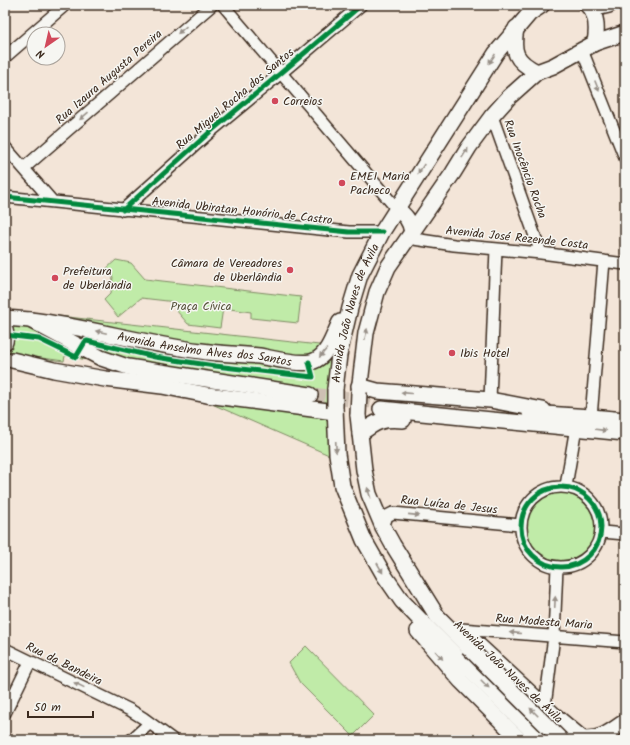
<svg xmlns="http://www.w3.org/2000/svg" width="630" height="745" viewBox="0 0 630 745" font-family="Kalam,sans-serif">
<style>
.green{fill:#c0eba8;stroke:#7e8a63}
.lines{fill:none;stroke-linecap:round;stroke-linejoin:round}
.major-tunnel{stroke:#cec0b3;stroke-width:15;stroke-dasharray:15 8;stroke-linecap:butt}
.minor-casing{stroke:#3b2a1e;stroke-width:14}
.major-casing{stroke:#3b2a1e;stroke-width:18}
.minor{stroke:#f6f6f2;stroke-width:11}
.major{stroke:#f6f6f2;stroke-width:15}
.major-bridge-casing{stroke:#3b2a1e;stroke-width:18;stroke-linecap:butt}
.major-bridge{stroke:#f6f6f2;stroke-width:15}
.cycleway-casing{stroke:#f6f6f2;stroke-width:8}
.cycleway{stroke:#00873e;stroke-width:5}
.oneway{fill:#989088}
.poi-dot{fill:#d1495b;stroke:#f6f6f2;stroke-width:1.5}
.labels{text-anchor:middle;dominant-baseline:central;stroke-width:3;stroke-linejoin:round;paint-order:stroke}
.street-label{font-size:12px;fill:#3b2a1e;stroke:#f6f6f2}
.poi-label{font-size:12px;fill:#3b2a1e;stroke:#f6f6f2;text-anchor:start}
.park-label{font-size:12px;fill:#56513a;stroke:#f6f6f2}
</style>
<rect width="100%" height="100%" fill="#f3e5d8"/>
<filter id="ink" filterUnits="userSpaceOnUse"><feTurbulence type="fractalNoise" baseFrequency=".025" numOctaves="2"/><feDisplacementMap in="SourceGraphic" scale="8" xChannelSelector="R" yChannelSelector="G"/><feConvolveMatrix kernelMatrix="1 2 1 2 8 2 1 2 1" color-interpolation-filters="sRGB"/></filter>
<g filter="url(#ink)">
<path class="green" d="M116 260 131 263 145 279 301 297 298 323 251 318V312L223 308 220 328 188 324 176 310V302L141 298 118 317 104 300 111 293 113 277 106 269Z
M5 310 337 347 329 455 127 367 65 356 64 361 5 353Z
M525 528a35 35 0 1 1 70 0a35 35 0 1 1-70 0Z
M306 646 374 715 353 736 300 683 289 663Z"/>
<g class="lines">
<path class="major-tunnel" d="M310 395 382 402"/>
<g class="minor-casing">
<path id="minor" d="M223 5 396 208
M582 50 625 158
M5 57 65 5
M492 116 541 253
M5 147 53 202
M24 168 212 5
M5 197 349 232H382
M123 210 211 131 281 73 361 5
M407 238 454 245 541 253 625 264
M490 400 496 249
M591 417 604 261
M566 486 576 427
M521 527a40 40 0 1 1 80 0a40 40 0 1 1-80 0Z
M383 527 387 516 393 513 520 525
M602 532 625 534
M461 629 625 642
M5 649 130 710 143 718 173 740
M545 706 554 636 557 567
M5 713 30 662
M131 740 150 723"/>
</g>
<g class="major-casing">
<g id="major">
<path d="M587 5C598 14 597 31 595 43"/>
<path d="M592 9 609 5"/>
<path d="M516 28C512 52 515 61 537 72"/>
<path d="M396 208C405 215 410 220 412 232"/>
<path d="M5 318 30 320 101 358 128 367 310 395"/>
<path id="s1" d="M30 320C88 327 144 344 201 351 220 354 240 354 259 356 272 358 304 367 316 360 329 353 334 334 340 322"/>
<path d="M5 330 6 335 5 342"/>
<path d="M12 360 54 370 105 379 162 386 207 395 335 412"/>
<path d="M359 386 377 391 490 400 543 410"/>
<path id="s2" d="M335 389 339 355 350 308 360 275 382 232 496 53 530 13 542 5"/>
<path d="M359 392 366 333 377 292 388 267 453 173 469 147 492 116 509 97 537 72 553 66 595 43 625 33"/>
<path d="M335 408 337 454 342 486 364 540 384 575 402 601 430 630 541 740"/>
<path d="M381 409 625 433"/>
<path d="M530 413 591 417 625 420"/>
<path d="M358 415 364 470 369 494 383 527 393 545 437 616 468 647"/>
<path d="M360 434C376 421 383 418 403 420"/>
<path d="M418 631 461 681 520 740"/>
<path d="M464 632 554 715 584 740"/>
<path d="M582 739C600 740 609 733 623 723"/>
</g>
</g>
<use href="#minor" class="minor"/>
<use href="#major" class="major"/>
<g class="major-bridge-casing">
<path id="major-bridge" d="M335 408V389
M358 415 359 392
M468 647 561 740"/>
</g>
<use href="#major-bridge" class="major-bridge"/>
<g class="cycleway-casing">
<path id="cycleway" d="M5 197 349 232H382
M123 210 211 131 281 73 361 5
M5 335 39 339 76 357 85 342 87 341 155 357 215 366 313 377 309 362
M521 527a40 40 0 1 1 80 0a40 40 0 1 1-80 0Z"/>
</g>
<use href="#cycleway" class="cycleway"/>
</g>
<defs><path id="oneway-solid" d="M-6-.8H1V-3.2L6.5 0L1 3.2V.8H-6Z"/></defs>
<g class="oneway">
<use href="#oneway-solid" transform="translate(182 30) rotate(139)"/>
<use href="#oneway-solid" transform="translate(492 59) rotate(124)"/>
<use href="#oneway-solid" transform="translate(597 86) rotate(68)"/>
<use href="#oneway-solid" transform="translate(84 116) rotate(139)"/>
<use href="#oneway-solid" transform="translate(465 153) rotate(-58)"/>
<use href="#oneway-solid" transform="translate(421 169) rotate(123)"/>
<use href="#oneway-solid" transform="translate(101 332) rotate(-168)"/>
<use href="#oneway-solid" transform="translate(366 334) rotate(-78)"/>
<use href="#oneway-solid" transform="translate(323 353) rotate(130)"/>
<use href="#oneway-solid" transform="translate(406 393) rotate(-175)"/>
<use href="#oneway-solid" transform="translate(601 430) rotate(7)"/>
<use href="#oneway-solid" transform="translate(336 447) rotate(87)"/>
<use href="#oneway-solid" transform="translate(369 493) rotate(-107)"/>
<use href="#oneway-solid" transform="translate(414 515) rotate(6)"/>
<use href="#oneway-solid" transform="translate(380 568) rotate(60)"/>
<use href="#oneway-solid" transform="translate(555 602) rotate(-87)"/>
<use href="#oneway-solid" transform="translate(515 633) rotate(-175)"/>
<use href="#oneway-solid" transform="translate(439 655) rotate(49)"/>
<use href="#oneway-solid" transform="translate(485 684) rotate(45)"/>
<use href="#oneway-solid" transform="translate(79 685) rotate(-154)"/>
<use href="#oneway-solid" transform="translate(534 712) rotate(-135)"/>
</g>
</g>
<g class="poi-dot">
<circle cx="275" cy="101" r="4"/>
<circle cx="342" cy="183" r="4"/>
<circle cx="290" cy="270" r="4"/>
<circle cx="55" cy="278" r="4"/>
<circle cx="452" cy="353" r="4"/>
</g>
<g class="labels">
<g class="street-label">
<text transform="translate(109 77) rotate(-41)">Rua Izaura Augusta Pereira</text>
<text transform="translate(235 99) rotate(-40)">Rua Miguel Rocha dos Santos</text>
<text transform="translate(525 169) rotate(70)">Rua Inocêncio Rocha</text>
<text transform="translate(242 211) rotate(6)">Avenida Ubiratan Honório de Castro</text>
<text transform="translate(517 238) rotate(6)">Avenida José Rezende Costa</text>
<text stroke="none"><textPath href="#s2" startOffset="79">Avenida João Naves de Ávila</textPath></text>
<text stroke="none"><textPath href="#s1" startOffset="177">Avenida Anselmo Alves dos Santos</textPath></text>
<text transform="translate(449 505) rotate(6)">Rua Luíza de Jesus</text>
<text transform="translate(544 622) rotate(4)">Rua Modesta Maria</text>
<text transform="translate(64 664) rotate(26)">Rua da Bandeira</text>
<text transform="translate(508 672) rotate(43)">Avenida João Naves de Ávila</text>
</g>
<g class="poi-label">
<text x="283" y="101">Correios</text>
<text x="350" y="176">EMEI Maria<tspan x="350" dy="14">Pacheco</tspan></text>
<text x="282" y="263" text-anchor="end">Câmara de Vereadores<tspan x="282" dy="14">de Uberlândia</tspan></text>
<text x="63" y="271">Prefeitura<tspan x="63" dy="14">de Uberlândia</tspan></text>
<text x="460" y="353">Ibis Hotel</text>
</g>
<g class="park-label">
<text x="201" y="306">Praça Cívica</text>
</g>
</g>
<rect width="630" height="745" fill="none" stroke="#f6f6f2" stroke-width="20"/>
<rect x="10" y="10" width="610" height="725" fill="none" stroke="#3b2a1e" stroke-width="1.5" filter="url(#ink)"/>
<g transform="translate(46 46) rotate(214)"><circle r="19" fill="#f6f6f2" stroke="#aba49d"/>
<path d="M0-3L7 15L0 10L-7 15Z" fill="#d1495b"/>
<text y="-6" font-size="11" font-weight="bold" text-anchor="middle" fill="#3b2a1e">N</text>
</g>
<path d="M28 711v6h65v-6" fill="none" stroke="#3b2a1e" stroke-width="2"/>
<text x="34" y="711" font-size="12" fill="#3b2a1e" stroke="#f6f6f2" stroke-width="3" paint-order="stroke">50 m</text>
</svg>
